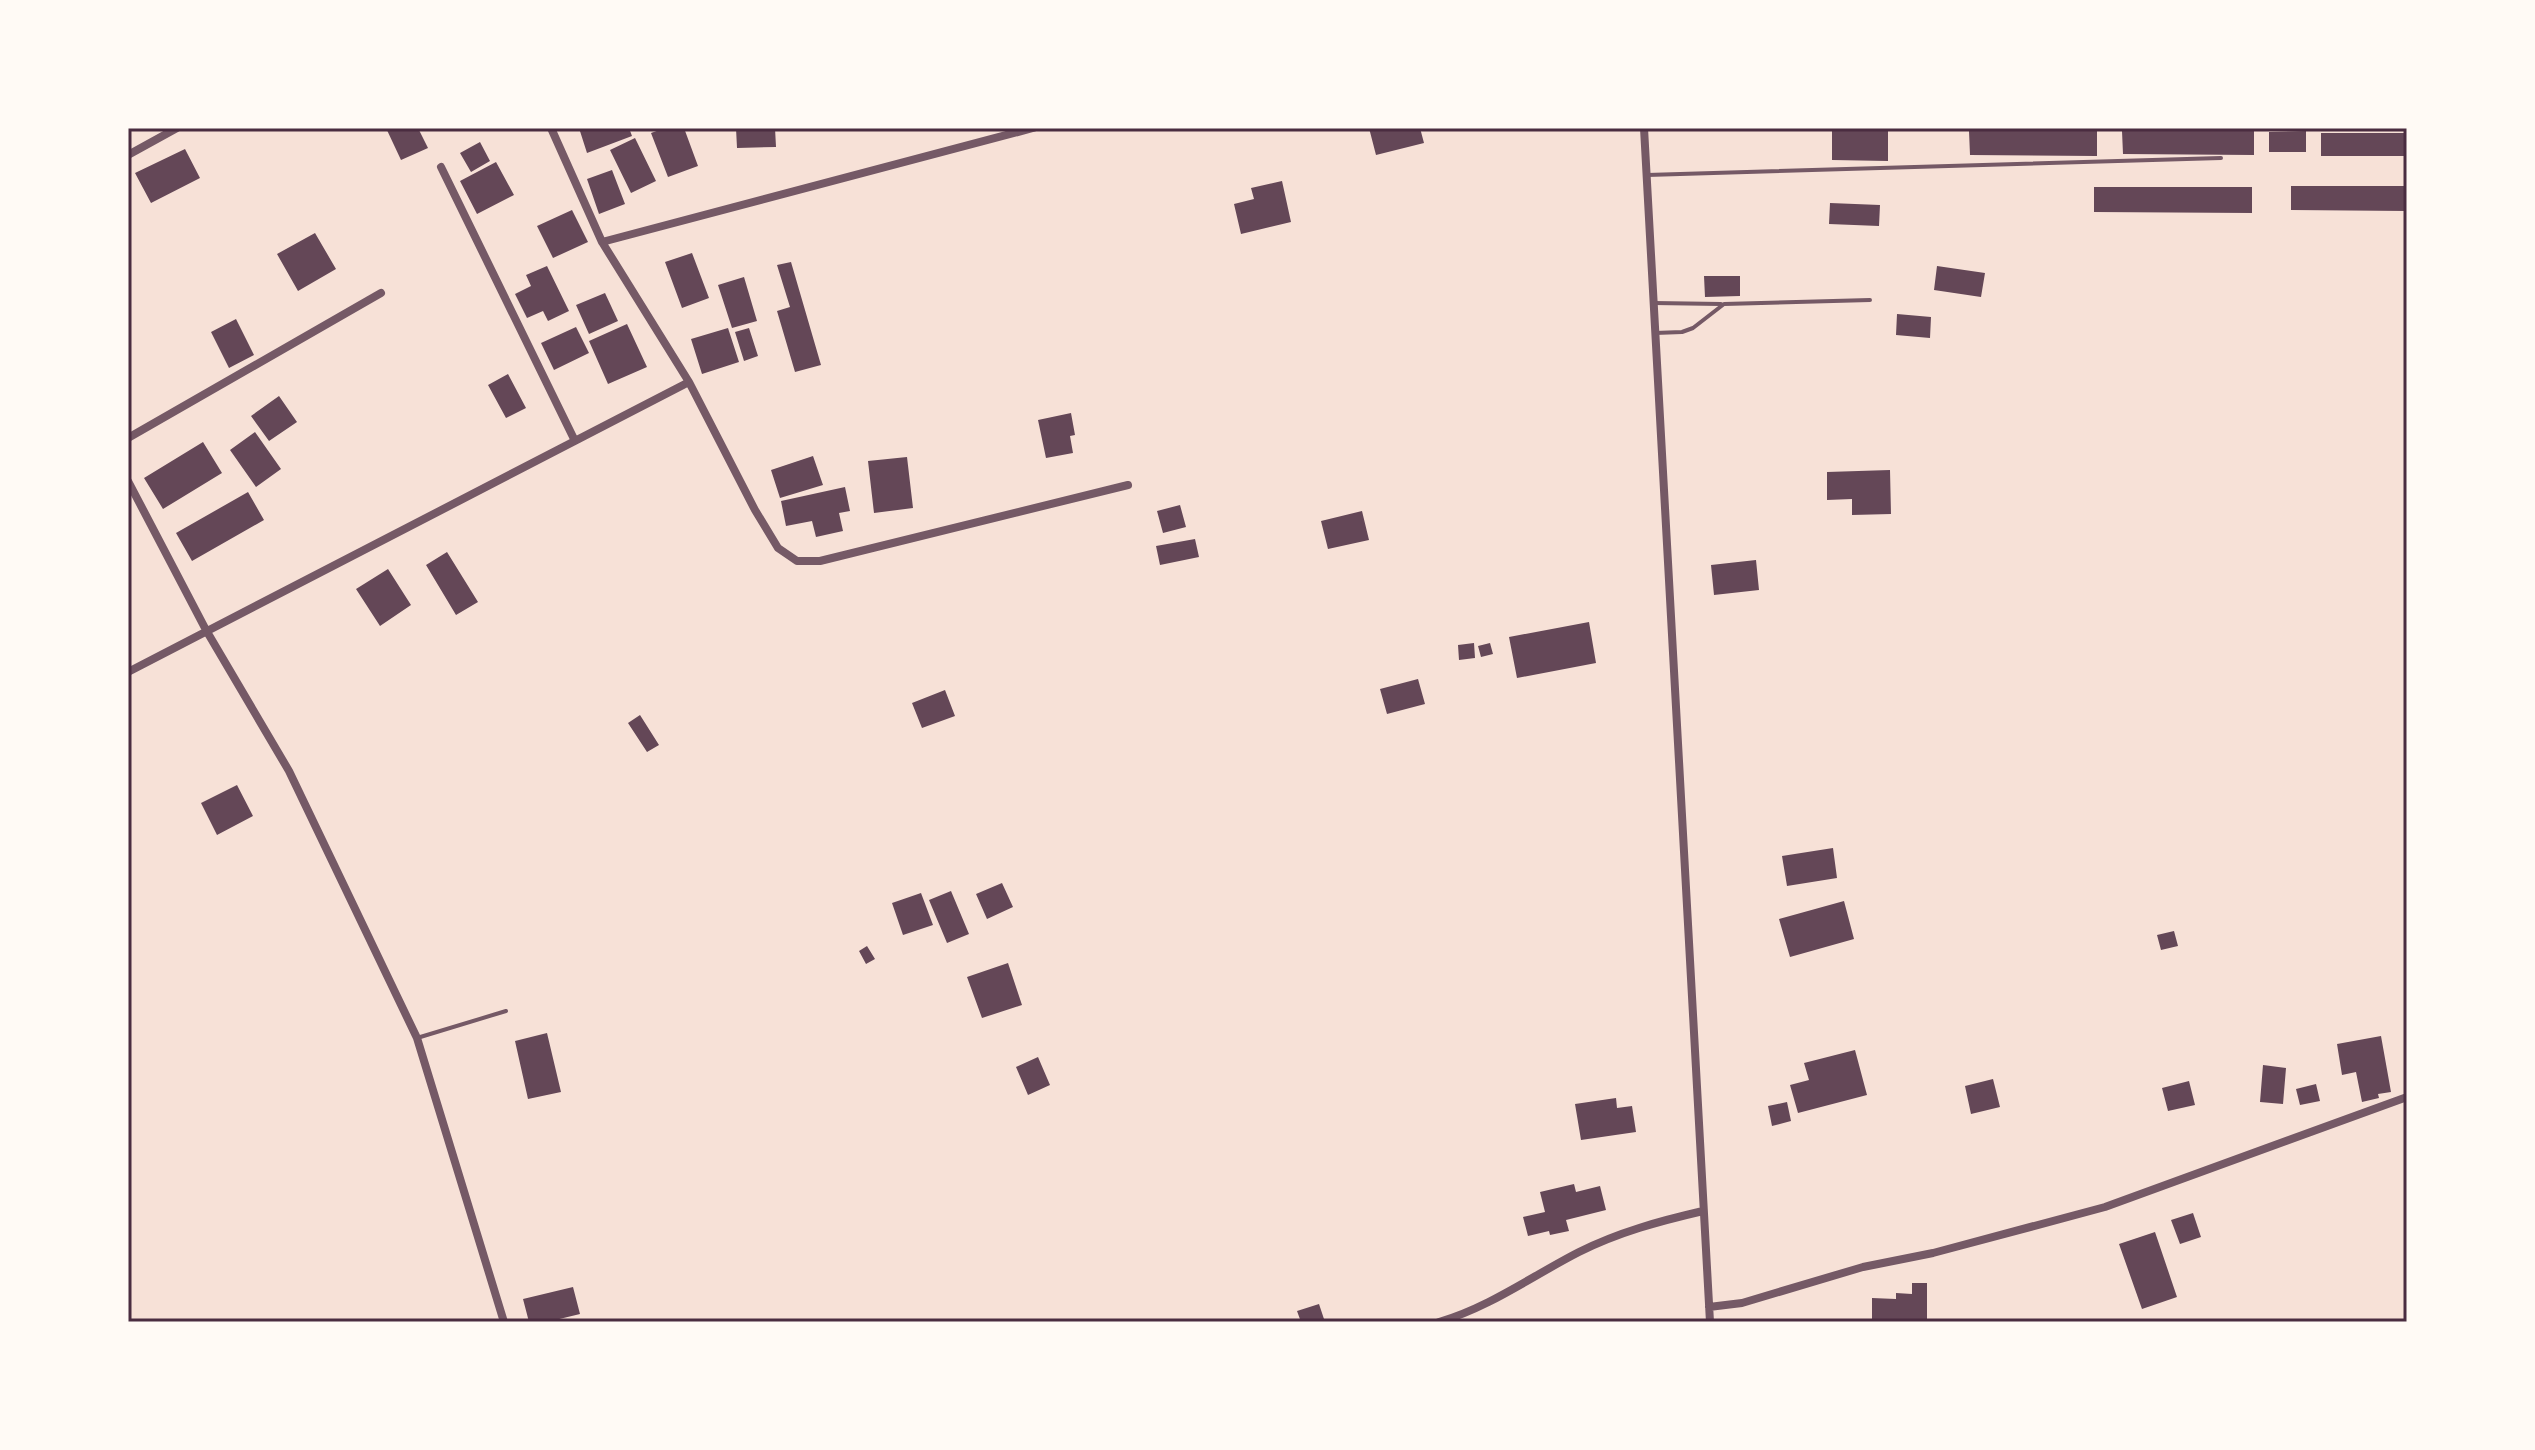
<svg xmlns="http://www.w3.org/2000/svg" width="2535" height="1450" viewBox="0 0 2535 1450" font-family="Arial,sans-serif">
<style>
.building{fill:#644757}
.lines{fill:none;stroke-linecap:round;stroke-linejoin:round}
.service{stroke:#755966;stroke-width:4}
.minor{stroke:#755966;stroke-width:8}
.neatline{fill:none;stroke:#4a2c40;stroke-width:3}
</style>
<rect width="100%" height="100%" fill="#f7e1d7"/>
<path class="building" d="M386 128H418L428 148 401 160Z
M579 128H629L632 136 587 153Z
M665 128H684L698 166 668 177 651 133Z
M736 128H775L776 147 737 148Z
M1369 128H1420L1424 143 1376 155Z
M1832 128H1888V161L1832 160Z
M1969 131H2097V156L1970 155Z
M2122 131H2254V155L2123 154Z
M2306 131V152H2269V132Z
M2321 133H2407V156H2321Z
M635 138 656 181 631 193 610 150Z
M480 142 490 161 471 172 460 153Z
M185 149 200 178 151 203 135 173Z
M496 162 514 195 477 214 460 181Z
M612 170 625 204 599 214 587 179Z
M1282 181 1291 222 1241 234 1234 204 1254 199 1251 188Z
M2291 186H2407V211L2291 210Z
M2094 187H2252V213L2094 212Z
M1830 203 1880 205 1879 226 1829 224Z
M572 210 588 242 553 258 537 226Z
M315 233 336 269 298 291 277 254Z
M692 253 709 298 682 308 665 262Z
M791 262 821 365 795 372 777 311 790 307 777 265Z
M547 266 569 311 548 321 543 311 527 318 515 294 531 286 526 275Z
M1937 266 1985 273 1981 297 1934 290Z
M1704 276H1740V296L1705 297Z
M744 277 757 321 732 328 718 285Z
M605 293 618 321 589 334 576 305Z
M1897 314 1931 317 1930 338 1896 335Z
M236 319 254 355 229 368 211 332Z
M627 324 647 367 608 384 589 341Z
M576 327 589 353 554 370 541 343Z
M728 328 739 362 702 374 691 339Z
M749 328 758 356 744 361 735 332Z
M508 374 526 408 506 418 488 385Z
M279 396 297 422 269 441 251 416Z
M1071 413 1075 435 1070 436 1073 453 1046 458 1038 420Z
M255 432 281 469 256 487 230 450Z
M203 442 222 473 163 509 144 478Z
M813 456 823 485 780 498 771 470Z
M907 457 913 508 874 513 868 461Z
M1890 470 1891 514 1852 515V499L1827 500V472Z
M845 487 850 511 839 513 843 531 816 537 812 521 786 526 781 501Z
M248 492 264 520 192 561 176 533Z
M1180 505 1186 527 1163 533 1157 511Z
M1362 511 1369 540 1328 549 1321 521Z
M1195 539 1199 557 1160 565 1156 546Z
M447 552 478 602 456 615 426 565Z
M1756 560 1759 590 1714 595 1711 565Z
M388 569 411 605 380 626 356 589Z
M1589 622 1596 663 1517 678 1509 637Z
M1474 643 1475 658 1459 660 1458 645Z
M1490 643 1493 654 1481 657 1478 646Z
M1418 679 1425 704 1387 714 1380 689Z
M945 690 955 716 922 728 912 703Z
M640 715 659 745 647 752 628 723Z
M237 785 253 816 217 835 201 803Z
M1833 848 1837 878 1787 886 1782 856Z
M1002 883 1013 907 987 919 976 894Z
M951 891 969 934 947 943 929 900Z
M921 893 933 925 903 935 892 903Z
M1844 901 1854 939 1790 957 1779 919Z
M2174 931 2178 946 2161 950 2157 935Z
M867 946 875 959 866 964 859 951Z
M1008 963 1022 1005 982 1018 967 977Z
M547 1033 561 1092 528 1099 515 1041Z
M2381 1036 2391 1092 2378 1094 2379 1098 2362 1102 2356 1072 2342 1075 2337 1044Z
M1855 1050 1867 1095 1798 1113 1790 1085 1809 1080 1804 1063Z
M1038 1057 1050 1085 1028 1095 1016 1067Z
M2263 1065 2286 1068 2283 1104 2260 1102Z
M1993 1079 2000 1107 1971 1114 1965 1086Z
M2189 1081 2195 1105 2168 1111 2162 1088Z
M2316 1084 2320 1101 2300 1105 2296 1089Z
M1616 1098 1617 1108 1632 1106 1636 1132 1581 1140 1575 1104Z
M1787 1102 1791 1121 1772 1126 1768 1106Z
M1574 1184 1576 1192 1600 1186 1606 1210 1566 1220 1569 1231 1550 1235 1549 1231 1528 1236 1523 1217 1545 1212 1540 1192Z
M2193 1213 2201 1237 2180 1244 2171 1220Z
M2155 1232 2177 1297 2142 1309 2119 1244Z
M1912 1283H1927V1320L1872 1319V1298L1896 1299V1293L1912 1294Z
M573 1287 580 1314 547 1322H529L523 1299Z
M1319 1304 1325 1322H1301L1297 1311Z"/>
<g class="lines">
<path class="service" d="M1647 175 2221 158
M1654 303 1721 304
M1655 333 1682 332 1693 328 1724 304 1870 300
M417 1038 506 1011"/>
<path class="minor" d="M551 128 602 242 689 382 755 510 778 548 797 561H820L1128 485
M1644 128 1710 1322
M128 155 177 128
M441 167 575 441
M602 242 1033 128
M128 438 381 293
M128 481 206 630 289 771 417 1038 504 1322
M128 672 689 382
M1709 1307 1742 1303 1863 1267 1933 1253 2105 1207 2407 1097
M1439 1322C1490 1307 1532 1276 1579 1252 1619 1232 1660 1221 1703 1211"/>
</g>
<rect width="2535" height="1450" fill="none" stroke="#fffaf5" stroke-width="260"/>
<rect x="130" y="130" width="2275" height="1190" class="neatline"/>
</svg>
